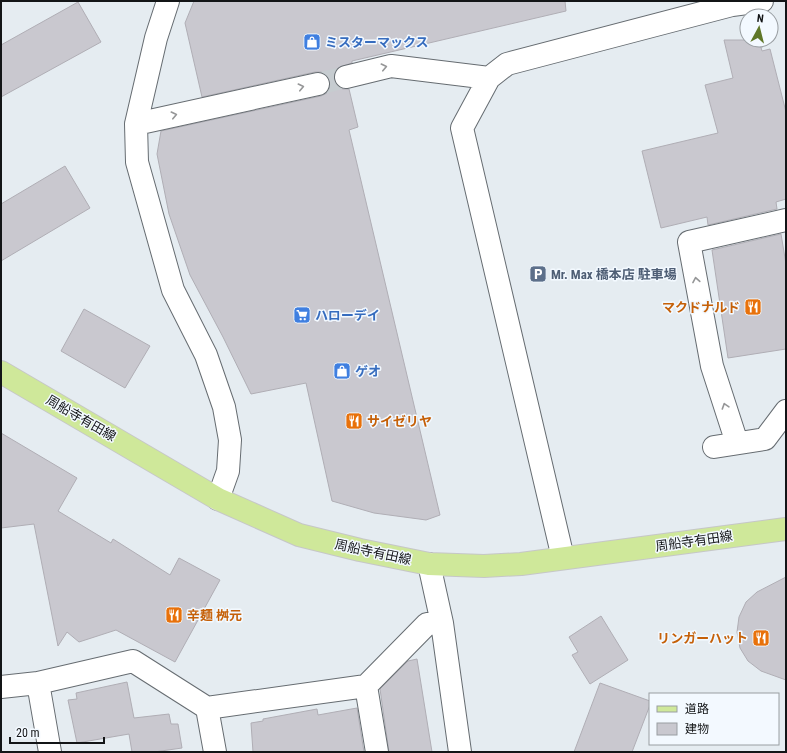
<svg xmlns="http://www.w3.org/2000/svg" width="787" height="753" viewBox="0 0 787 753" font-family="'Roboto Condensed','Noto Sans JP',sans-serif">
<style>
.building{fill:#c9c8cf;stroke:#b0aeb5}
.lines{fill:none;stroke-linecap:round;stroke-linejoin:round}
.minor-tunnel{stroke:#c6ccd0;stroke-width:22;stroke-dasharray:22 11;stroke-linecap:butt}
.minor-casing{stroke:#666c71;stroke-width:24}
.major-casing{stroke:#c6c7c7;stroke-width:24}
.minor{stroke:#fff;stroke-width:22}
.major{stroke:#cfe89a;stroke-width:22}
.oneway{stroke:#959697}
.labels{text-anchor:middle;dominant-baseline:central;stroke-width:3;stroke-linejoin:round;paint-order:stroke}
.shop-label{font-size:13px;font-weight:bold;fill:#366cbe;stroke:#f3f9ff;text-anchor:start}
.service-label{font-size:13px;font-weight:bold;fill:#4e5e75;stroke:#f3f9ff;text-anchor:start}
.food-label{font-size:13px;font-weight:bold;fill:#c56008;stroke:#f3f9ff;text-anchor:end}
.street-label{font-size:13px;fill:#131517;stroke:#f3f9ff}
</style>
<rect width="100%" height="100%" fill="#e5ecf1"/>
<path class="building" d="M194 1H565L566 11 352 61V63L338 68 334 74V80L337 86 343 89H349L358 127 349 130 440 515 426 520 419 519 374 513 332 501 306 383 251 394 223 337 190 275 169 214 157 154 161 131 321 96 327 93 330 88V82L327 75 321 72H315L202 97 185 23Z
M78 2 101 42 1 97V45Z
M724 40H759L762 51 770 49 786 112V199L776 202 777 209 708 225 707 217 661 228 642 151 718 133 705 85 733 78Z
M65 166 90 208 1 261V204Z
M781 234 786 264V349L728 358 712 250Z
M84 309 150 346 125 388 61 351Z
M1 433 77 478 58 511 111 543 113 539 170 575 179 558 220 580 175 662 116 630 79 642 67 632 58 646 34 524 1 528Z
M786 577V680L761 671 748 661 740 648 737 632 739 617 746 602 757 592Z
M601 616 628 660 590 684 572 655 578 652 569 637Z
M417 659 432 752H389L380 689 408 661Z
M127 682 134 718 169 714 171 724H178L182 748 154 752H132L129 734 77 743 68 700 77 699 76 693Z
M600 683 650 701V705L632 752H574Z
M357 708 364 752H253L251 723 263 721V719L317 709 318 715Z"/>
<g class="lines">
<path class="minor-tunnel" d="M318 84 346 77"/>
<g class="minor-casing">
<path id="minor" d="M168 1 156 38 136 124 137 162 173 290 206 355 224 407 230 440 228 471 218 499
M346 77 391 66 489 78
M136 124 318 84
M737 443 712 366 689 242 786 220
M714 447 765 439 786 411
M563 558 462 128 489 78 507 64 732 5 762 1
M429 564 442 623 460 752
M38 683 50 752
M366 686 377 752
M1 687 38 683 133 661 207 708 366 686 427 624 442 623
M207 708 215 752"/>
</g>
<g class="major-casing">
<path id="major" d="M1 372 218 499 299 535 360 550 429 564 484 566 521 564 786 529"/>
</g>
<use href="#minor" class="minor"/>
<use href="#major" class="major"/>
</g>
<defs><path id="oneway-chevron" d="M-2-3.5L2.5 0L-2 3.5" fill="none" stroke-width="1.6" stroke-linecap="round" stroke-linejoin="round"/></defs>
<g class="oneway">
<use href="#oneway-chevron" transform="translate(384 67) rotate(-13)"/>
<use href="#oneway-chevron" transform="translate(301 87) rotate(-13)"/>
<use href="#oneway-chevron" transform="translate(174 115) rotate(-13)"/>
<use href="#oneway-chevron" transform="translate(696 280) rotate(-100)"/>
<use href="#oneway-chevron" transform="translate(725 406) rotate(-108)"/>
</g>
<defs>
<g id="shop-square" transform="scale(0.9)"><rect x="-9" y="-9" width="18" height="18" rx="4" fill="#3f7fe0" stroke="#f3f9ff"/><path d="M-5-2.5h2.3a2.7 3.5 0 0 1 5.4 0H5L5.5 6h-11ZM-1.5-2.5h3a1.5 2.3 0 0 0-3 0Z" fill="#fff"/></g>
<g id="parking-square" transform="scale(0.9)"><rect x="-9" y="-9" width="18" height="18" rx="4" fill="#5c6f8a" stroke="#f3f9ff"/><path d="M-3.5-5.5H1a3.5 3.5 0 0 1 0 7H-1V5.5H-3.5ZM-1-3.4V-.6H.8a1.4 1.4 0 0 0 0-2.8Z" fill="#fff"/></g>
<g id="restaurant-square" transform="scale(0.9)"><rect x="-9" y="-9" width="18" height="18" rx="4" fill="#e8710a" stroke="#f3f9ff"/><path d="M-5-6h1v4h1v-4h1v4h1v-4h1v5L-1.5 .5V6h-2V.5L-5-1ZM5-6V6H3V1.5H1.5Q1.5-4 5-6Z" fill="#fff"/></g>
<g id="supermarket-square" transform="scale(0.9)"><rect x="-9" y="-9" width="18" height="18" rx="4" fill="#3f7fe0" stroke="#f3f9ff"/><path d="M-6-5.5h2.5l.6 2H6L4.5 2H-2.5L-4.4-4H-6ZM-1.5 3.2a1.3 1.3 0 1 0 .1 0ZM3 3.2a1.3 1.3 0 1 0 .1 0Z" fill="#fff"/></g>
</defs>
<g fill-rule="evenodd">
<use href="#shop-square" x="312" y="42"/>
<use href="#parking-square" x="538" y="274"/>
<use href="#restaurant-square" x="753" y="307"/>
<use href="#supermarket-square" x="302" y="315"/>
<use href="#shop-square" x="342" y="371"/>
<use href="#restaurant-square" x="354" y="421"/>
<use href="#restaurant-square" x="174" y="615"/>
<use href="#restaurant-square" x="761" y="638"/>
</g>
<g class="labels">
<g class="shop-label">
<text x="325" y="42">ミスターマックス</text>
<text x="315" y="315">ハローデイ</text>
<text x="355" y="371">ゲオ</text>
</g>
<g class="service-label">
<text x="551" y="274">Mr. Max 橋本店 駐車場</text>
</g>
<g class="food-label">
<text x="740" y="307">マクドナルド</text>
<text x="367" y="421" text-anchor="start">サイゼリヤ</text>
<text x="187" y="615" text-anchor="start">辛麺 桝元</text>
<text x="748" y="638">リンガーハット</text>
</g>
<g class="street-label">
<text transform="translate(81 418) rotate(30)">周船寺有田線</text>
<text transform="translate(694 541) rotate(-8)">周船寺有田線</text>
<text transform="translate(373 552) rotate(12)">周船寺有田線</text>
</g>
</g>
<rect width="787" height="753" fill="none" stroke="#131517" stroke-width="4"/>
<rect x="649" y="693" width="130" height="52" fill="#f3f9ff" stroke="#999ea2"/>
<rect x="657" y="706" width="20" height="6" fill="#cfe89a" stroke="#999ea2"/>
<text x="685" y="713" font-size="12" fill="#131517">道路</text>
<rect x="657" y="723" width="20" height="12" fill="#c9c8cf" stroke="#999ea2"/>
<text x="685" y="733" font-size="12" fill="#131517">建物</text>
<g transform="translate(759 28) rotate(7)"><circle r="19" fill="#f3f9ff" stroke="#999ea2"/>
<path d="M0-3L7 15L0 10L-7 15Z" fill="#5f7729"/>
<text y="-6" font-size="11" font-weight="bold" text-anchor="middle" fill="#131517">N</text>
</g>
<path d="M10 737v6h94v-6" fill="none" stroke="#131517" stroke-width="2"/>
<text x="16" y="737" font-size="12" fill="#131517" stroke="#f3f9ff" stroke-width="3" paint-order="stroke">20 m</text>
</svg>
